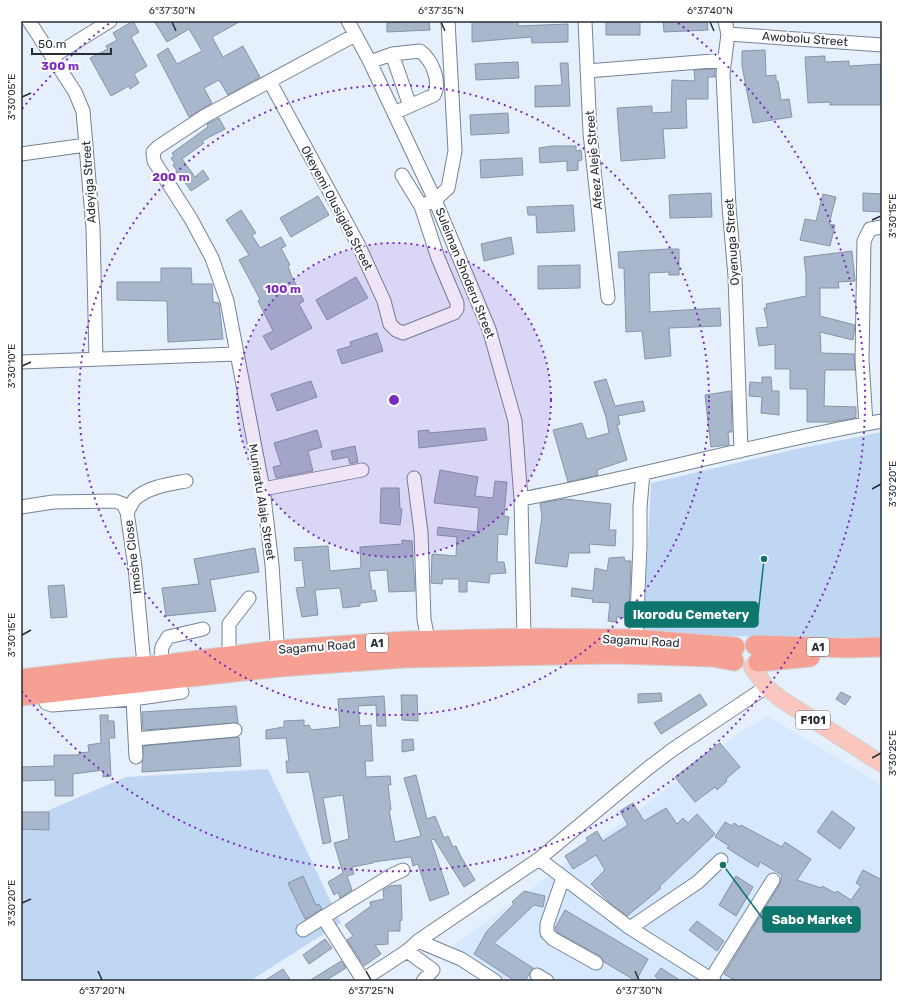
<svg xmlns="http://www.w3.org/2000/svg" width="903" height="1002" viewBox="0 0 903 1002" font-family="Rubik,sans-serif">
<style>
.built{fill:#d6e8fd}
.green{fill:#c0d7f3}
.building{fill:#a8b7cb;stroke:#8594a7}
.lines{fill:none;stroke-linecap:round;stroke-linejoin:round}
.minor-casing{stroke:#748395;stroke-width:15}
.major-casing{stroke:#cfd1d3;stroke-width:18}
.highway-casing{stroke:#cfd1d3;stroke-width:21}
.minor{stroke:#fff;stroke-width:13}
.major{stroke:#fac6be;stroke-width:16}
.highway{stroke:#f6a093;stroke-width:19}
.ticks{fill:none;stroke:#272d35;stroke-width:1.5}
.ring{fill:none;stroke:#7b2cbf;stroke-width:2;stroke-dasharray:2 4}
.labels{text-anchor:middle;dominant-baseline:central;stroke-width:4;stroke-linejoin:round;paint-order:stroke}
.shield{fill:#fff;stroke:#686c72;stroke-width:1}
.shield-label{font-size:11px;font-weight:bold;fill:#272d35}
.street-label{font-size:12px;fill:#272d35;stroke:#fff}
.centre{fill:#7b2cbf;stroke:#fff;stroke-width:2}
.ring-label{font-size:12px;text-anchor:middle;font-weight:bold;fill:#7b2cbf;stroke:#fff;stroke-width:4;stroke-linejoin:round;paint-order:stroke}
.leader{fill:none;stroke:#0f766e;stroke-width:1.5}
.callout-dot{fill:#0f766e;stroke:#fff;stroke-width:1.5}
.callout{fill:#0f766e;stroke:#0f766e;stroke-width:1.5}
.callout-label{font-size:13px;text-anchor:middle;font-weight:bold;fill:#fff}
.neatline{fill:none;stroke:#272d35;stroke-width:1.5}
.ticks-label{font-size:10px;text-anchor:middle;fill:#272d35}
</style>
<rect width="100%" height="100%" fill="#e6f0fd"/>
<path class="built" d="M768 716 882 785V981H504L450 948 631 816 739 733Z"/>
<path class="green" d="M882 432V638L643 635 651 483 792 450Z
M268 769 341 923 250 981H21V822L126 777Z"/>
<path class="building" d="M133 21 139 32 131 37 147 66 134 74 139 83 130 89 129 86 111 96 90 58 108 49 106 46 117 40 113 33Z
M154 21H241L212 37 223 57 243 46 260 77 228 95 219 80 204 88 212 103 189 117 157 55 168 48 177 64 202 51 189 29 167 42Z
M429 21 430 30 387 32V23Z
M472 21H518V26L568 24V42L532 43 531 37 472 42Z
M606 21H640V35H606Z
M663 21H707L708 30 664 32Z
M765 50 766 76 776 75V81H778L781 100 789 99 792 117 753 123 742 66V51Z
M825 56V62L849 61V66L882 64V105H830V102L808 103 805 57Z
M518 62 519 78 476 80 475 64Z
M560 63H568L570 106 535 107V86L562 85Z
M715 69V77H708V99H686L687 128 663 129 665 158 621 161 617 108 652 106V113L671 112 672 80 695 81 694 70Z
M508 113 509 133 471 135 470 115Z
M219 118 225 129 202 141 204 143 182 159 195 177 203 170 209 179 191 191 173 165 175 164 171 158 174 156 172 153 208 127 207 124Z
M552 146H576V151L581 150 582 160 578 161V170L567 171V161L540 163 539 148Z
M522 158 523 175 481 178 480 160Z
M711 193 712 217 670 218 669 195Z
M863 193 882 194V212L863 211Z
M823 194 836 197 829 224 835 225 830 246 800 240 805 219 816 221Z
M318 196 329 215 291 237 280 218Z
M573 205 575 231 537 233 536 215H528L527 207Z
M241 210 256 233 252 235 260 248 281 237 286 246 281 248 290 265 288 266 292 277 304 301 299 304 312 328 271 350 263 336 273 331 258 301 260 299 239 260 249 255 226 220Z
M511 237 514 254 484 261 481 244Z
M668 249H679V275H669V272L649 273 650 312 720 308 721 326 669 328 671 356 645 359 642 331 626 332 624 268H619L618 252Z
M852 251 855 281 838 282 839 288H820V316L855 325 853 340 820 332 821 353 854 354 855 370H825L824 406 856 407V418L831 422H807V389H790V369H775V344L759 346 756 328 768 327 764 308H767L766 304 806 296V274L804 257Z
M580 265V288L538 289V266Z
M161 268H191L192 284H212L213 302 219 303 223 339 168 342 167 301 117 300V282H161Z
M356 277 368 298 327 320 316 300Z
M377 333 383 351 342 364 337 350 351 346 350 342Z
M762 377H771L772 391H779V415L761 413 762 397 749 396 750 382 762 383Z
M606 379 615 406 643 401 645 411 618 416 620 424 617 425 627 460 597 470 598 475 568 482 553 430 582 423 587 439 609 433 606 417 594 382Z
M311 381 317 397 277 411 271 394Z
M731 391 732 432H728L729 445 711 447 705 395Z
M485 428 487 440 419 448 418 431 429 430V433Z
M317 430 322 447 308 451 313 471 276 478 273 467 281 465 274 443Z
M355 446 358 462 350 464 348 457 333 460 331 451Z
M440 470 478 477 475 496 493 498 495 481 507 482 504 516 509 517 507 535 498 534 497 562H504L506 573 490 574 489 583 467 581V592H459V579H443L442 584 431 583 432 554 456 556 457 537 437 535 438 527 477 532 479 508 434 503Z
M381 488H399L400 509H402L400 525 380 523Z
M565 499 611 504 609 530H616L615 546 589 544 590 553H569L567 567 535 563 542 517 540 503Z
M402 540 412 541 415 591 389 592 387 570 369 571 372 591 375 590 377 601 360 603V606L343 608 340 588 315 590 318 615 302 617 296 588 305 587 302 560 295 561 294 548 328 546 330 571 361 568 360 547 402 544Z
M255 548 259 572 210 580 216 611 166 616 162 588 199 584 194 559Z
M624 557 625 561H631L629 618 617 617 616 622 608 621 610 603 592 602 593 599 571 596 572 588 593 591 595 568 607 571 609 558Z
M64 585 67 617 51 618 48 586Z
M841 692 851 697 845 705 836 699Z
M661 693 662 701 638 703V694Z
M700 694 707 705 661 734 654 723Z
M401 695H417L418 721 402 720Z
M384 696 386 726H377L376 705 358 706 360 726 371 725 373 761H365L366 777 390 776 391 785H388L391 810H389L395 842 421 836 404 778 416 775 427 819 435 816 444 838 448 836 453 847 456 846 460 855 475 880 464 887 434 839 431 840 449 894 430 901 418 864 413 866 411 857 373 862V863L352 867 354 874 347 876 352 890 340 898 338 892 334 895 328 882 343 873 334 843 349 839 343 795 323 798 331 842 323 844 309 772 287 773 286 761H289L286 738 266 739V730L284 727V721L304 720V726L309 725 311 730 340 727 338 699Z
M236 706 238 723 143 730 142 712Z
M100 715H108V721H114L115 738H109L111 776 103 777V770L73 774V796H55V780L21 781V767L54 766V755H79V753L89 752 88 745 101 743Z
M239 737 241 766 142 772 143 746Z
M413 739 414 750 402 752V740Z
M720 743 740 767 726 779 727 781 717 790 715 787 695 802 675 777Z
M633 803 644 821 666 808 677 824 683 818 688 823 697 814 715 834 659 887 661 888 627 916 611 904 591 884 605 870 596 855 573 869 565 856 588 841 586 838 597 831 603 841 628 825 620 811Z
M832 811 855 828 840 849 817 832Z
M21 812H49V830L21 829Z
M725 822 732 826 734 823 740 827 741 825 782 847 785 842 794 848 811 859 797 880 821 888 822 886 835 893 837 891 851 900 861 886 856 883 863 870 882 880V981H736L724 974 780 884 782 875 760 862 758 867 749 862 727 848 729 846 715 837Z
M303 876 316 905 319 904 322 909 305 919 288 883Z
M736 876 753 887 736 916 719 905Z
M401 885 402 920 400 921V931H388V944L375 945 381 954 364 966 347 940 353 936 345 925 371 906 370 902 384 899 383 890 390 886Z
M524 891 545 896 543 907 534 905 494 943 533 968 525 981H515L474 954 487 931 514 904 512 902Z
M565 910 648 959 636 981 604 962 600 956 558 933 555 928Z
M697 921 724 941 717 951 689 930Z
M325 939 332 948 309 964 303 955Z
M341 961 346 968 325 981H309Z
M661 968 681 981H660L655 976Z
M283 969 291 981H264Z"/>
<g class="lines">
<g class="minor-casing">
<path id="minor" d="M29 21 75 92 83 111 93 228 96 359
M348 21 370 62 435 200 489 329 515 421 521 499 524 638
M585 21 590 133 608 298
M725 21 728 34 723 73 729 207 735 276 741 451
M728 34 882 45
M392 54 410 106
M52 57 110 21
M370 62 392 54 420 51C432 60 441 81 434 95L394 113
M587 71 725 60
M270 82 358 244 384 301 390 324 396 330 403 333 454 313 457 309V303L438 258 421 206 435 200 448 188 455 151 448 21
M21 154 86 145
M402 175 421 206
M21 362 236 354
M866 424 862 360 864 241 870 229 882 227
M414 478 421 532 424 619 428 640
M263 489 362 470
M521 499C642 477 761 442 882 421
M21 507 53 502 115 501 123 504 127 512 135 567 144 665
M127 512C130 508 132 502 135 499 147 487 170 484 186 481
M636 639 640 546V507L643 473
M229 655V624L249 598
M278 657 272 565 263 489 227 301 212 258 191 219 154 161 153 152 158 147 205 116 355 35
M160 665 162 647 168 637 203 629
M43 694 46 703 52 705 133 699 182 692
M133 699 136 757
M135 739 235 730
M539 859 630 928 714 981
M563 878 547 924V933L553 939 596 963
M323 917 363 980
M630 928 698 882 721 860
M303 930 390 876 403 870
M418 941 461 959 495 981
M407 951 433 970 423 981
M537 975 547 981
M711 979 773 880
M361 981 407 951 418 941 539 859 647 769 672 750 766 687"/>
</g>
<g class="major-casing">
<path id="major" d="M752 667 766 687 781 699 882 764"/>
</g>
<g class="highway-casing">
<path id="highway" d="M755 645 848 648 882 647
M758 662 810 657
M21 679 115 668 160 665 277 650 406 641 524 638 636 639 735 647
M21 696 280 667 405 658 614 654 712 657 734 661"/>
</g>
<use href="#minor" class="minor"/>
<use href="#major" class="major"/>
<use href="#highway" class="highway"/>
</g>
<path class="ticks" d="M172 22 176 31M441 22 445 31M710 22 714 31M22 97 31 93M872 220 881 216M22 366 31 362M872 489 881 484M22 635 31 630M872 758 881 753M22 903 31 899M98 971 102 980M366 971 371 980M635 971 639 980"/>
<circle cx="394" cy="400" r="157" fill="#7b2cbf" fill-opacity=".12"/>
<g class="ring">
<circle cx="394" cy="400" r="157"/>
<circle cx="394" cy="400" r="315"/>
<path d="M22 109A472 472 0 0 1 110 23M678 23A472 472 0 1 1 22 691"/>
</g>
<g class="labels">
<g class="shield">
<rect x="366" y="634" width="22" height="18" rx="3"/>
<rect x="807" y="638" width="22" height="18" rx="3"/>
<rect x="796" y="711" width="34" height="18" rx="3"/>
</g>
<g class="shield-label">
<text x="377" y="643">A1</text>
<text x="818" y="647">A1</text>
<text x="813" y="720">F101</text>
</g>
<g class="street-label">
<text transform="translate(805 39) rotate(4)">Awobolu Street</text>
<text transform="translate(594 160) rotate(-95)">Afeez Aleje Street</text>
<text transform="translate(89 182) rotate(-94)">Adeyiga Street</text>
<text transform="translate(337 208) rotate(62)">Okeyemi Olusigida Street</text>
<text transform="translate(732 242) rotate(-94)">Oyenuga Street</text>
<text transform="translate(465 273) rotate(68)">Suleiman Shoderu Street</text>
<text transform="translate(262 502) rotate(81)">Muniratu Alaje Street</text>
<text transform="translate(133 557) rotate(-97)">Imoshe Close</text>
<text transform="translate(641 641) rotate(3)">Sagamu Road</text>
<text transform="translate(317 647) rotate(-4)">Sagamu Road</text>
</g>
</g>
<circle cx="394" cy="400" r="6" class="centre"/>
<g class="ring-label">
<text x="60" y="70">300 m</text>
<text x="171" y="181">200 m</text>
<text x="283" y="293">100 m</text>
</g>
<path class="leader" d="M764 559L758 615M723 865L763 919"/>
<g class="callout-dot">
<circle cx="764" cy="559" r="4"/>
<circle cx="723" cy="865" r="4"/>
</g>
<g class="callout">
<rect x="625" y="602" width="133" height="25" rx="4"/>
<rect x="763" y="907" width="97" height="25" rx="4"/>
</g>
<g class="callout-label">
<text x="691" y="619">Ikorodu Cemetery</text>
<text x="812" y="924">Sabo Market</text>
</g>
<rect width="903" height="1002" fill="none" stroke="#ffffff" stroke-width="44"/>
<path d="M32 48v6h79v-6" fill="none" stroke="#272d35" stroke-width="2"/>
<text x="38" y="48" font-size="12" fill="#272d35" stroke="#ffffff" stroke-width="3" paint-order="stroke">50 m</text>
<rect x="22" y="22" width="859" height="958" class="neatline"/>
<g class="ticks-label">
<text x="172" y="14">6°37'30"N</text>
<text x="441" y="14">6°37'35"N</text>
<text x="710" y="14">6°37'40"N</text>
<text transform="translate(11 97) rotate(-90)" y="4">3°30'05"E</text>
<text transform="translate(892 216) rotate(-90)" y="4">3°30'15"E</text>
<text transform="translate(11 366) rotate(-90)" y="4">3°30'10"E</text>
<text transform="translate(892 484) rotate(-90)" y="4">3°30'20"E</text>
<text transform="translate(11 635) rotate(-90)" y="4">3°30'15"E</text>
<text transform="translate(892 753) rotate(-90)" y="4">3°30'25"E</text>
<text transform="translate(11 903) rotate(-90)" y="4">3°30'20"E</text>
<text x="102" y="994">6°37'20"N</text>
<text x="371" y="994">6°37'25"N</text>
<text x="639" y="994">6°37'30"N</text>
</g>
</svg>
